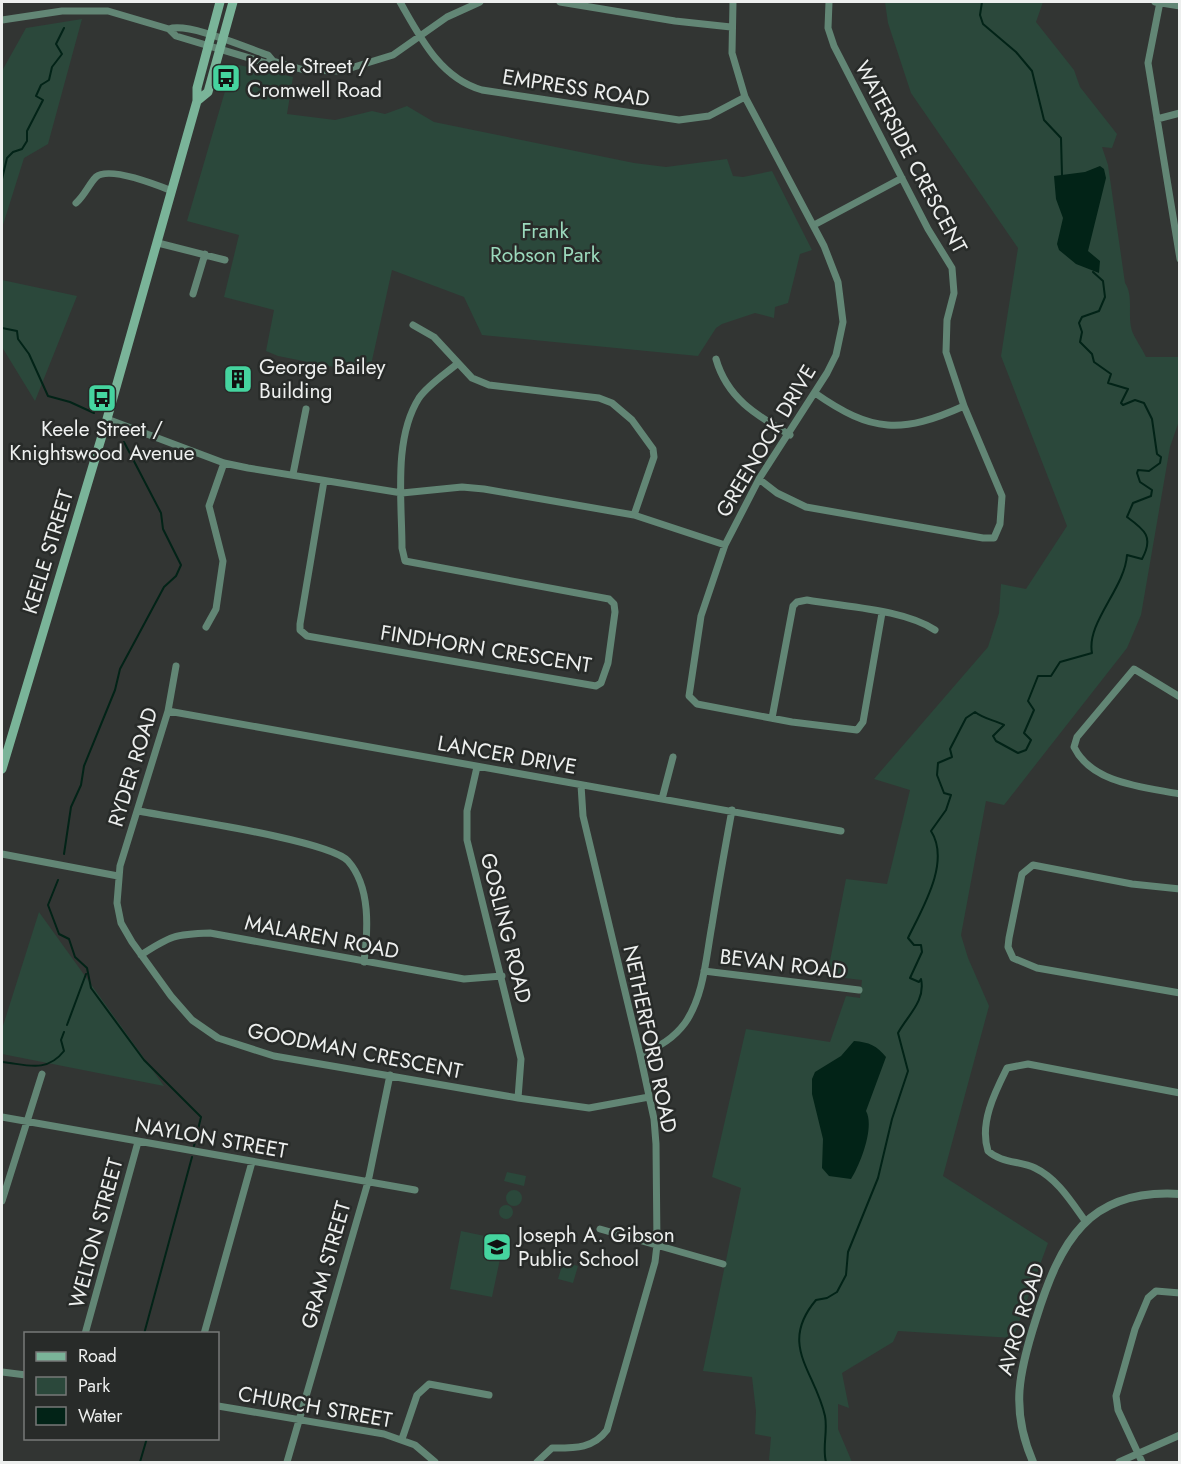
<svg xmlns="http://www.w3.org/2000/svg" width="1181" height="1464" viewBox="0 0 1181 1464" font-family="Jost,sans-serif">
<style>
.green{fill:#2b483b}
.water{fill:#022317}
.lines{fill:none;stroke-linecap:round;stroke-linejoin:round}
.stream{stroke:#022317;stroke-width:2}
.minor{stroke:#628675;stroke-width:7}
.tertiary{stroke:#628675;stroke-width:8}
.secondary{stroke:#7ab499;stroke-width:9}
.labels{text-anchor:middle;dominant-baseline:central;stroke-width:5;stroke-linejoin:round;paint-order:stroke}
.poi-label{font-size:21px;fill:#edefee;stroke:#282b29;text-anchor:start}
.street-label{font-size:21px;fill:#edefee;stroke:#282b29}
.park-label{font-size:21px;fill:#9bd9bc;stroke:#282b29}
</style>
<rect width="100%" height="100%" fill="#323533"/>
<path class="green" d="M885 2H1043L1036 22 1074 70 1080 87 1117 134 1112 148 1102 147 1108 165 1125 283C1134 296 1127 316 1132 331 1135 339 1142 348 1146 357H1180L1179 421 1170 447 1141 615 1127 648 1004 805 986 801 961 935 968 958 989 1006 943 1176 1048 1243 1013 1338 898 1331 893 1342 842 1373 849 1408 838 1404V1429L852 1462H773L769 1460 771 1437 755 1434 756 1411 752 1377 703 1371 741 1188 712 1177 746 1029 830 1042 846 996 860 998 862 980 827 976 846 879 887 884 910 790 874 779 988 647 999 613 1001 584 1026 589 1067 526 1001 356 1018 248 911 93 888 23Z
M82 19 48 144 24 158 2 228V71L26 28Z
M239 65 293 77 287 114 335 120 372 111 385 114 407 106 434 122 634 163 666 167 727 159 733 176 743 177 772 171 812 250 800 254 788 303 775 307 774 318 755 313 722 324 716 328 698 356 482 335 464 297 392 270 369 374 278 356 266 351 274 310 224 297 239 235 187 221 230 74Z
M2 280 77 296 35 401 2 347Z
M39 912 164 1086 2 1054V1029Z
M507 1172 526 1176 524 1186 504 1181Z
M506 1198a8 8 0 1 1 16 0a8 8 0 1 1-16 0Z
M499 1212a7 7 0 1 1 14 0a7 7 0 1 1-14 0Z
M461 1231 504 1240 492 1297 450 1289Z
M563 1262 578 1266 573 1283 558 1279Z"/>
<path class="water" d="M1100 166 1104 169 1106 178 1088 251 1100 261 1099 273 1076 264 1059 250 1057 244 1063 218 1056 199 1054 176 1085 172Z
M854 1041C869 1042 877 1046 886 1057L866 1111C875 1127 860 1165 851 1179L829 1176 822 1168 823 1139 812 1094V1079L815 1072 841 1056Z"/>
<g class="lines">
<path class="stream" d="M982 2 980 15 983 24 1016 52 1032 71 1044 120 1061 138 1062 175
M2 179 7 158 13 152 22 149 27 141V131L43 100 36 96 41 85 49 80 52 67 62 54 56 44 64 28
M2 328 17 331 18 339 29 354 48 396 70 402 94 413
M64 854 71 807 81 785 84 766 115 690 120 669 164 587 176 576 181 565 163 529 161 513 124 442
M58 880 48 905 59 934 69 939 75 957 87 968 91 988 144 1060 201 1117 194 1146
M67 1025 86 974
M2 1062C25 1064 46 1074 64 1051L61 1040 64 1032
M144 1334 192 1157
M140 1462 147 1438
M826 1462C822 1448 828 1431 825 1416 815 1371 778 1345 816 1300L827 1298 837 1292 846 1275 848 1252 878 1178 892 1119 908 1071 898 1033C907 1016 926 1001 921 979L919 982 910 978 922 952 921 945H914L908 938C922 909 951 862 931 831L946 810 951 795 944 793 937 775 938 763 952 757 950 749 966 718 975 712C984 719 994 720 1004 725L993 736 996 741 1018 753 1026 750 1031 740 1024 733 1034 710 1028 701 1038 676H1051L1060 662 1092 653C1086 623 1125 588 1127 555L1142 559C1154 537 1145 530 1127 517L1133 503 1151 496 1152 490 1140 482 1137 473 1138 470 1149 471 1160 463 1161 457 1157 454 1152 419 1144 403 1135 400 1123 405 1121 403 1128 389 1108 383 1111 374 1094 362 1092 354 1080 342 1082 332 1079 323 1082 317 1099 311 1105 297 1103 281 1093 272"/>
<path class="minor" d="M400 2C420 37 440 78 482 90L679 120 709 116 745 97
M560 2 675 21 731 27
M733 2 732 53 745 97 824 246 838 282 843 322 836 355 827 373 759 479 725 545 701 616 689 696 697 704 792 722 857 730 863 722 882 613
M1155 2 1180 6
M1160 2 1148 63 1180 259
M2 20 62 11H108L169 29 176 36 266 63 273 61 304 70 341 71 393 55 447 17 480 2
M169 29C188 22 247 48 268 55L273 61
M1157 119 1180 113
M76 203C85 195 89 184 96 177 109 166 157 185 172 191
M814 225 902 178
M158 243 225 260
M193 294 205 254
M413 325 434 337 472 378 489 385 599 398 612 403 632 420 653 449 654 457 634 515
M716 359C727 398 756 415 790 435
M815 393C872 433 902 434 964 406
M107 419 224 463 248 468 402 493 462 487 484 489 634 515 725 545
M293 474 306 409
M759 479 777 493 806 507 983 538H994L1000 524 1002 496 964 406 946 352 947 320 954 293 952 268 928 229 834 46 828 28 829 2
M324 481 300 624V630L307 636 596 686 601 683 608 663 615 612 614 604 609 599 405 561 402 548C402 502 393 439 419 398 428 385 445 374 457 364
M206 627 216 609 223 561 209 506 224 463
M176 666 168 711 120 866 117 903 121 923 132 942 171 996 192 1020 218 1038 274 1056 518 1098 589 1108 649 1097
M1180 697 1134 669 1077 737 1074 747C1092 784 1144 787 1180 794
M168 711 841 831
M772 718 793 606 797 602 807 600C845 607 903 609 935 630
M477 767 467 811V840L521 1059 518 1098
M662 799 673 757
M139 811C174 818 329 840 348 861 371 887 368 930 364 962
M2 854 118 876
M1180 889 1132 884 1033 865 1022 874 1009 938 1008 947 1013 958 1037 968 1180 993
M141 955C170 936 175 934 210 933L464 979 502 976
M704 971 859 990
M640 1054C658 1048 674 1038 685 1023 704 996 706 957 712 925 718 887 725 848 732 810
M2 1117 415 1190
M2 1201 42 1074
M1086 1222C1072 1203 1058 1179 1035 1168 1020 1161 1001 1163 988 1151 979 1123 995 1092 1007 1068L1028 1064 1180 1093
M600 1229 723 1264
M85 1334 138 1142
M204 1334 252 1162
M2 1372 26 1375
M218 1406 384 1434 415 1445 435 1462
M402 1439 417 1395 429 1384 489 1395
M287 1462 368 1182 390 1075
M537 1462 552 1448C574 1448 593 1449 607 1430L655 1262 657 1245 656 1144 654 1119 640 1054 583 816 581 785
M1119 1462 1180 1435
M1142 1462 1118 1410 1116 1396 1135 1329 1148 1298 1156 1291 1180 1293"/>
<path class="tertiary" d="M1033 1462C1010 1409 1019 1372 1036 1319 1060 1242 1088 1188 1180 1194"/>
<path class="secondary" d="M197 101 208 92 233 2
M2 769 107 419 197 101V88L220 2"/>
</g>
<defs>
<g id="bus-square" transform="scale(1.5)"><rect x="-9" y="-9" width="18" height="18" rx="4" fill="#45d49f" stroke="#282b29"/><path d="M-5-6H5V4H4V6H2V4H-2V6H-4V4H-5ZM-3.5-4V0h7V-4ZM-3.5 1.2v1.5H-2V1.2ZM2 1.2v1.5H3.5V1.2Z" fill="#111"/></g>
<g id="building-square" transform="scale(1.5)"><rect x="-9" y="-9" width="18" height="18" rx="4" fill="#45d49f" stroke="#282b29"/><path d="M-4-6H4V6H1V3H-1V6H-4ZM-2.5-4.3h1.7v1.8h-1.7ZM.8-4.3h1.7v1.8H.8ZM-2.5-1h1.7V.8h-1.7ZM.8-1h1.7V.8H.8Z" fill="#111"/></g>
<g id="school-square" transform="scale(1.5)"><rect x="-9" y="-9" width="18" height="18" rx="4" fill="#45d49f" stroke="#282b29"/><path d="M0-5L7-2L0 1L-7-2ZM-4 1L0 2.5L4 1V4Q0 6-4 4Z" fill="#111"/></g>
</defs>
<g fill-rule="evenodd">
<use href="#bus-square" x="226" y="78"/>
<use href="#building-square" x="238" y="379"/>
<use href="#bus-square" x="102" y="398"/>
<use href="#school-square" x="497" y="1247"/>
</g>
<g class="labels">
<g class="poi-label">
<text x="247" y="66">Keele Street /<tspan x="247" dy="24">Cromwell Road</tspan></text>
<text x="259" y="367">George Bailey<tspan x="259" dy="24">Building</tspan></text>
<text x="102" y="429" text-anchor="middle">Keele Street /<tspan x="102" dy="24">Knightswood Avenue</tspan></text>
<text x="518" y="1235">Joseph A. Gibson<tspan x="518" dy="24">Public School</tspan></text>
</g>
<g class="street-label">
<text transform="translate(576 88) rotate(9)">EMPRESS ROAD</text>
<text transform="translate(911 157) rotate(62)">WATERSIDE CRESCENT</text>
<text transform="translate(766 441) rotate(-59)">GREENOCK DRIVE</text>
<text transform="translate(48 552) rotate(-73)">KEELE STREET</text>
<text transform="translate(486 649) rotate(9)">FINDHORN CRESCENT</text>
<text transform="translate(507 755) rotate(10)">LANCER DRIVE</text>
<text transform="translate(133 767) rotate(-73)">RYDER ROAD</text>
<text transform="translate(506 928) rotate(76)">GOSLING ROAD</text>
<text transform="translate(322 937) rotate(11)">MALAREN ROAD</text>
<text transform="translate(783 964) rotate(7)">BEVAN ROAD</text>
<text transform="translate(650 1039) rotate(78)">NETHERFORD ROAD</text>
<text transform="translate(355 1051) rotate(11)">GOODMAN CRESCENT</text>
<text transform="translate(211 1138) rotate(10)">NAYLON STREET</text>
<text transform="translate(96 1233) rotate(-75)">WELTON STREET</text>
<text transform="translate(326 1265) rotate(-74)">GRAM STREET</text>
<text transform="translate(1021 1319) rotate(-73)">AVRO ROAD</text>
<text transform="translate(315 1407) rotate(10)">CHURCH STREET</text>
</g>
<g class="park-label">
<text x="545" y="231">Frank<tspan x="545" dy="24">Robson Park</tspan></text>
</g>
</g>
<rect width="1181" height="1464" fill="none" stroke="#edefee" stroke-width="6"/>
<rect x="24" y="1332" width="195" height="108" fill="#282b29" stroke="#777978" stroke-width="1.5"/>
<rect x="36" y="1352" width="30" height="9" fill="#7ab499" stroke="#777978" stroke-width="1.5"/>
<text x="78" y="1362" font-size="18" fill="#edefee">Road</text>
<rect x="36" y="1377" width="30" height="18" fill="#2b483b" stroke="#777978" stroke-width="1.5"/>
<text x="78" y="1392" font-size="18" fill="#edefee">Park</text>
<rect x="36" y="1407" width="30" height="18" fill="#022317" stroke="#777978" stroke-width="1.5"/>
<text x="78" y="1422" font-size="18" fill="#edefee">Water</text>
</svg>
